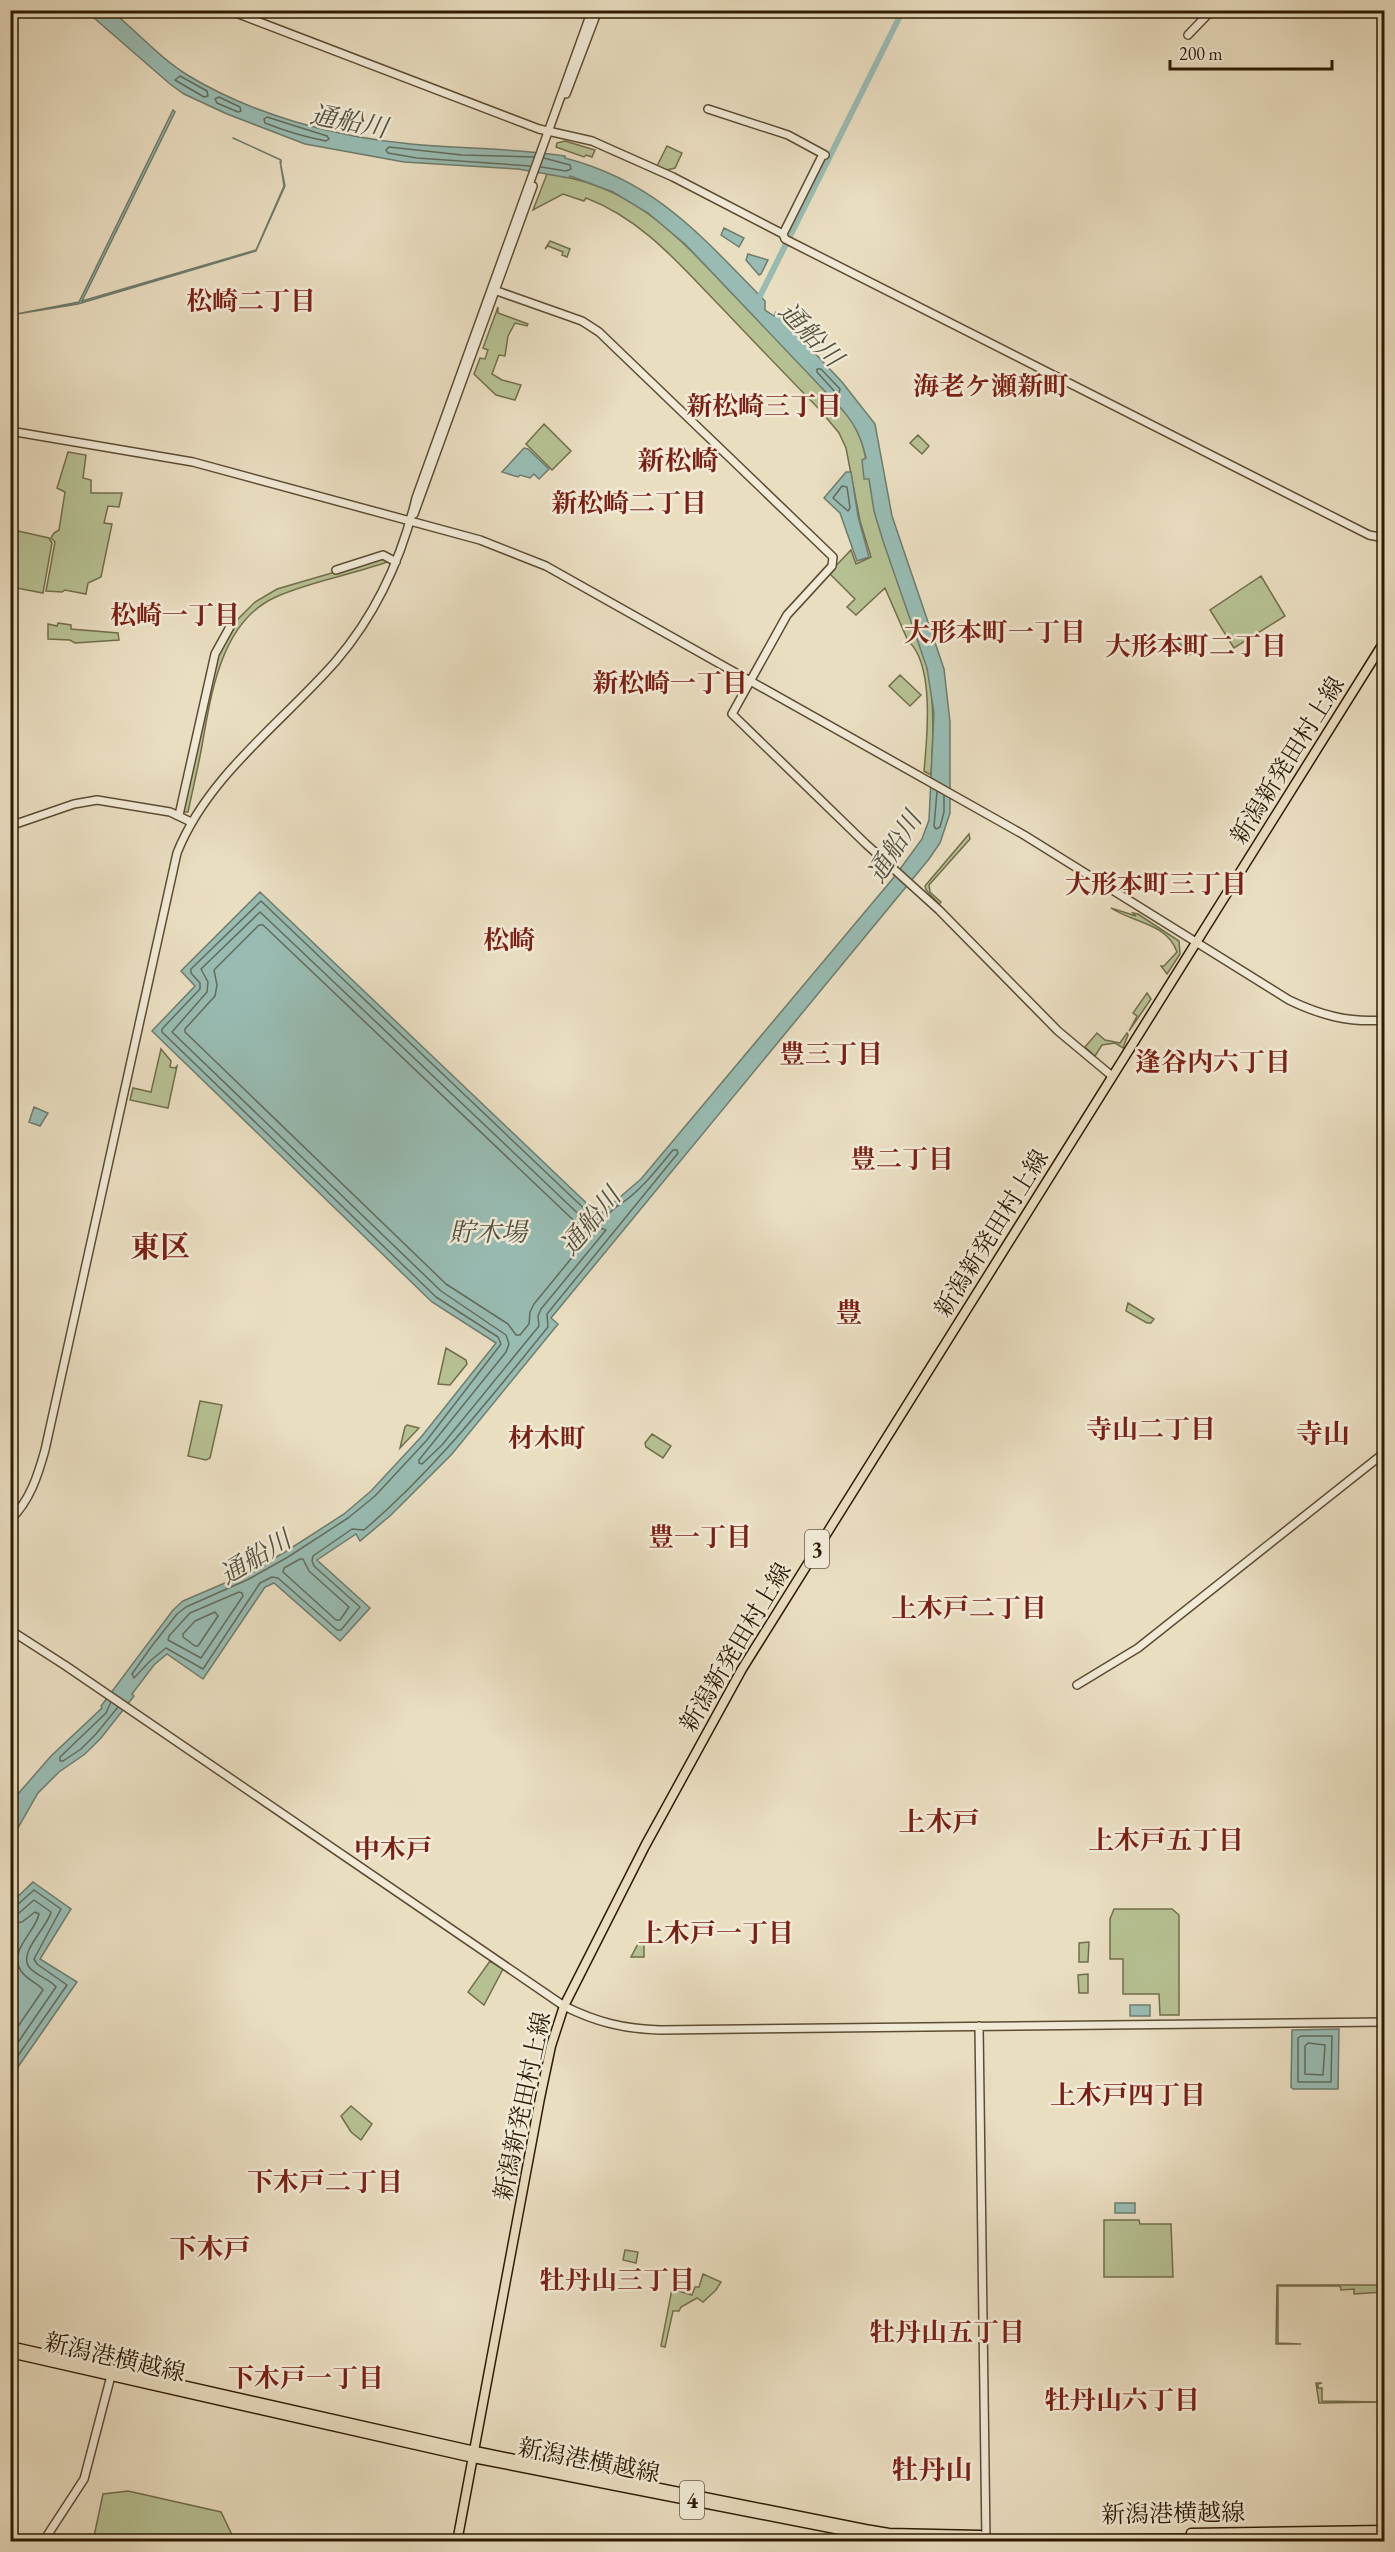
<svg xmlns="http://www.w3.org/2000/svg" width="1395" height="2552" viewBox="0 0 1395 2552" font-family="'EB Garamond','Noto Serif JP',serif">
<style>
.green{fill:#b6c193;stroke:#726e4b;stroke-width:1.5}
.water{fill:#98bcb3;stroke:#6e7c6d;stroke-width:1.5}
.lines{fill:none;stroke-linecap:round;stroke-linejoin:round}
.shore{stroke:#636c5b;stroke-width:1.5}
.stream{stroke:#6e7c6d;stroke-width:1.5}
.canal{stroke:#98bcb3;stroke-width:6}
.minor-casing{stroke:#5d4c32;stroke-width:10}
.major-casing{stroke:#2e1b03;stroke-width:11}
.minor{stroke:#f1ead7;stroke-width:7}
.major{stroke:#eadec1;stroke-width:8}
.labels{text-anchor:middle;dominant-baseline:central;stroke-width:5;stroke-linejoin:round;paint-order:stroke}
.shield{fill:#f1ead7;stroke:#685943;stroke-width:1.5}
.shield-label{font-size:22px;font-weight:bold;fill:#2e1b03}
.street-label{font-size:24px;fill:#2e1b03;stroke:#f1ead7}
.water-label{font-size:26px;font-style:italic;fill:#535341;stroke:#f1ead7}
.neighbourhood-label{font-size:26px;font-weight:bold;fill:#7a1f14;stroke:#f1ead7}
.quarter-label{font-size:27px;font-weight:bold;fill:#7a1f14;stroke:#f1ead7}
.district-label{font-size:30px;font-weight:bold;fill:#7a1f14;stroke:#f1ead7}
</style>
<rect width="100%" height="100%" fill="#eadec1"/>
<filter id="stains"><feTurbulence type="fractalNoise" baseFrequency=".00333" numOctaves="4"/><feColorMatrix values="0 0 0 0 .2 0 0 0 0 .09 0 0 0 0 .02 0 0 0 .5 -.17"/></filter>
<radialGradient id="worn" r=".72"><stop offset=".6" stop-color="#630" stop-opacity="0"/><stop offset="1" stop-color="#630" stop-opacity=".3"/></radialGradient>
<path class="green" d="M565 141 595 150 592 157 586 155 584 157 556 147 557 143Z
M667 146 682 153 675 168 667 170 657 166Z
M547 174C633 184 676 235 735 296 776 337 815 379 854 422 869 452 868 486 877 519 891 570 917 619 928 671 935 706 933 740 931 775L924 771C927 739 935 664 908 641L885 588 856 615 847 607 855 599 829 573 851 550 856 564 871 557 860 521 846 448 839 433 820 410C787 376 754 342 721 307 680 265 642 219 586 198L584 201 563 194 533 210Z
M550 241 570 249 567 257 562 255 563 252 548 246 545 249Z
M498 307V313L528 324 527 326 515 323 508 336 505 356 499 355 492 374 502 380 521 385 515 400 496 395 474 374 480 358 485 359 488 350 483 348Z
M544 424 571 451 552 470 526 444Z
M918 435 929 446 922 454 910 443Z
M68 452 86 455 83 478 91 480V493H122L119 507 108 506 104 523 112 524 101 577 88 583 86 594 65 590 62 592 46 591 55 542 51 538 54 533 59 530 65 492 57 488Z
M18 531 49 538 52 543 43 593 11 587V573Z
M383 558 388 560 387 562C351 575 312 581 278 596 223 619 212 688 203 740 199 764 193 788 188 812H185L183 809 215 661 231 626 255 602 277 589Z
M1261 576 1285 616 1234 648 1210 610Z
M58 623 71 625V629L118 633 119 640 75 643 70 640 48 639V624L57 626Z
M900 675 921 695 910 706 889 686Z
M969 834 970 839 929 885 930 892 941 902 939 904 926 890 925 886Z
M1111 908 1136 916 1133 913 1138 914 1179 941 1180 954 1167 974 1161 966H1164L1177 952C1167 923 1133 923 1111 908Z
M1147 993 1151 999 1129 1031 1137 1016 1133 1013Z
M1097 1033 1105 1040 1120 1043 1127 1033 1128 1035 1123 1048 1115 1043 1102 1045 1095 1056 1085 1047Z
M161 1049 171 1061 170 1067 175 1068 177 1066 168 1108 130 1100 133 1088 151 1092Z
M1128 1303 1154 1319 1151 1323H1147L1126 1311Z
M446 1348 466 1360 467 1364 450 1385 438 1384Z
M200 1401 222 1405 210 1458 206 1460 188 1456Z
M407 1425 419 1428 400 1448 405 1427Z
M652 1434 671 1446 663 1458 646 1447 645 1443Z
M1114 1909H1172L1179 1915V2015H1160L1159 1994H1123V1959H1110V1919Z
M639 1942H644V1957H631Z
M1089 1942 1088 1962H1079V1943Z
M490 1961 503 1969 484 2005 468 1992Z
M1088 1974V1993H1079L1078 1975Z
M351 2106 372 2124 361 2140 351 2132 341 2116Z
M1104 2220H1139L1140 2224H1171L1173 2277H1104Z
M625 2250 638 2252 636 2263 623 2260Z
M703 2274 721 2282 716 2290 703 2302 697 2298 681 2307 679 2311H673L665 2347 661 2346 672 2289 692 2295 695 2287H699Z
M1277 2285H1384V2292L1354 2294V2289L1341 2290 1340 2286H1278V2343L1301 2344H1276Z
M1316 2383H1322L1318 2384V2388H1322V2401L1384 2402 1319 2403Z
M128 2491 221 2512 235 2541H93L103 2494Z"/>
<path class="water" d="M86 11H112C137 32 161 59 189 76 254 115 335 137 411 144 463 149 514 148 565 156V158C657 182 701 236 765 301V310L774 316 776 312 842 382 875 424 892 516 944 669 950 722V813L940 843 929 859 551 1318 558 1324 452 1454 391 1515 360 1541 356 1534 317 1560 370 1608 340 1641 274 1583 265 1587 203 1679 167 1654 154 1665 132 1694 134 1696 101 1738 85 1754 59 1772 38 1793 11 1840V1802L51 1756 102 1708 101 1706 173 1610 183 1601 246 1574 285 1552 344 1514 371 1491 422 1436 496 1343 432 1302 152 1031 195 986 181 971 260 892 599 1215 641 1179 895 876 922 839 929 820 934 713 927 668 883 541 874 511 869 479H864L862 460 866 458C861 436 854 422 838 405L685 244 648 213 613 192 570 176 569 178 518 169 404 162 305 144 227 114 184 94 170 84Z
M173 110 175 112 82 301 256 250 284 186 280 161 285 186 256 251 78 304 11 315 79 302Z
M724 228 744 238 739 247 721 235Z
M748 254 768 260 761 274 759 275 746 260Z
M524 448 528 449 549 469 539 479 534 474 530 478 520 475 518 477 502 472Z
M846 472H851L858 516 869 557 857 561 840 513 824 498Z
M1185 634 1196 651 1187 656 1177 639Z
M34 1107 48 1113 40 1126 29 1122Z
M33 1882 71 1909 40 1959 77 1982 11 2077V1903Z
M1130 2005H1150V2016H1130Z
M1339 2029 1338 2089H1293L1291 2087 1292 2030Z
M1115 2203H1135V2213H1115Z"/>
<g class="lines">
<path class="shore" d="M180 76 207 91 208 96 204 97 175 80Z
M219 97 240 107 241 111 238 112 217 103 215 99Z
M267 117 327 136 329 139 326 141C305 137 285 131 265 123L264 119Z
M531 166 417 158 388 153 386 150 389 147 462 155 534 157
M541 167 566 171 571 169 570 165 544 158
M817 369H821L840 389 839 393H836L817 372Z
M842 486 847 487 850 508 848 511 833 498Z
M937 792 934 826 936 829 940 827 944 812V795
M261 901 595 1219C606 1221 610 1210 619 1205 641 1191 656 1170 673 1150H677L678 1153 547 1314 548 1327C490 1398 434 1471 364 1530L352 1529 313 1556 312 1561 314 1566 360 1607 341 1630H337L278 1578 272 1577 260 1583 203 1669 166 1648 150 1661 134 1678 132 1674 151 1647 177 1614 186 1607 249 1579 288 1557 348 1518 375 1496 427 1440 501 1344 498 1337 436 1297 162 1032V1029L200 989V983L191 973V969Z
M260 912 589 1224 606 1230 541 1309 538 1316 539 1326 442 1445 422 1464 419 1463V1460L506 1352 509 1344 506 1335 441 1291 172 1032 207 992 208 982 201 969Z
M259 925H263L589 1235 588 1238 534 1304 530 1312 529 1324 520 1335H516L508 1324 446 1284 185 1032V1029L215 996 217 985 214 970Z
M300 1559H303L309 1571 349 1607 340 1620H336L283 1572 284 1568Z
M239 1592 242 1593 243 1596 201 1658 168 1640 169 1636 190 1613Z
M215 1612 218 1616 198 1646H195L183 1637V1634L195 1621Z
M111 1702 106 1713 60 1757V1761H63L81 1749 96 1734 118 1707
M10 1907 16 1906 34 1890 61 1909 34 1959 37 1964 67 1985 10 2067
M10 1915 19 1913 34 1900 51 1912C48 1927 18 1952 29 1967 36 1976 50 1979 56 1987L10 2054
M10 1924 22 1922 35 1912 39 1914C35 1933 8 1950 21 1971 27 1980 38 1983 43 1990L10 2038
M1301 2036H1332L1331 2082H1298V2038Z
M1308 2043 1325 2045 1323 2075 1305 2074V2046Z"/>
<path class="stream" d="M233 138 281 160V163"/>
<path class="canal" d="M757 302 903 10"/>
<g class="minor-casing">
<path id="minor" d="M228 10 539 129 592 141 673 177 783 234
M1188 35 1212 10
M566 94 598 10
M708 109 788 135 825 155
M823 154 783 234 785 239 1369 535 1384 538
M497 291 582 321 599 332 833 557 832 566 787 615 732 714 866 844 939 910 1058 1031 1112 1076
M10 431 193 462 480 540 546 566 1024 835 1289 1000C1320 1015 1349 1023 1384 1020
M414 514 533 186
M336 570 383 555 396 562
M179 815 215 654 231 625
M10 826 74 804 97 800 170 812 191 822
M10 1520C30 1501 38 1475 45 1450L177 853C208 775 282 723 336 661 376 614 402 557 416 498L592 10
M10 1630 66 1666 564 2006C596 2022 624 2029 660 2030L1384 2022
M1077 1685 1138 1648 1384 1453
M979 2026 986 2542
M43 2542 84 2479 112 2372"/>
</g>
<g class="major-casing">
<path id="major" d="M10 2346 475 2451 865 2529 889 2533 980 2535
M10 2353 473 2458 886 2539 906 2541 1384 2537
M1191 2533 1384 2530
M457 2542 540 2098 551 2046 564 2006 645 1846 742 1669 1384 642"/>
</g>
<use href="#minor" class="minor"/>
<use href="#major" class="major"/>
</g>
<g class="labels">
<g class="shield">
<rect x="805" y="1530" width="24" height="38" rx="4.5"/>
<rect x="680" y="2481" width="24" height="38" rx="4.5"/>
</g>
<g class="shield-label">
<text x="817" y="1549">3</text>
<text x="692" y="2500">4</text>
</g>
<g class="street-label">
<text transform="translate(1287 760) rotate(-58)">新潟新発田村上線</text>
<text transform="translate(991 1233) rotate(-58)">新潟新発田村上線</text>
<text transform="translate(735 1647) rotate(-59)">新潟新発田村上線</text>
<text transform="translate(522 2106) rotate(-78)">新潟新発田村上線</text>
<text transform="translate(115 2357) rotate(13)">新潟港横越線</text>
<text transform="translate(589 2460) rotate(11)">新潟港横越線</text>
<text transform="translate(1173 2513) rotate(-1)">新潟港横越線</text>
</g>
<g class="water-label">
<text transform="translate(349 121) rotate(11)">通船川</text>
<text transform="translate(811 334) rotate(46)">通船川</text>
<text transform="translate(894 847) rotate(-58)">通船川</text>
<text transform="translate(590 1221) rotate(-50)">通船川</text>
<text x="488" y="1232">貯木場</text>
<text transform="translate(255 1557) rotate(-31)">通船川</text>
</g>
<g class="neighbourhood-label">
<text x="251" y="301">松崎二丁目</text>
<text x="991" y="386">海老ケ瀬新町</text>
<text x="764" y="406">新松崎三丁目</text>
<text x="629" y="503">新松崎二丁目</text>
<text x="175" y="615">松崎一丁目</text>
<text x="995" y="632">大形本町一丁目</text>
<text x="1196" y="646">大形本町二丁目</text>
<text x="670" y="683">新松崎一丁目</text>
<text x="1156" y="884">大形本町三丁目</text>
<text x="509" y="940">松崎</text>
<text x="831" y="1054">豊三丁目</text>
<text x="1213" y="1062">逢谷内六丁目</text>
<text x="902" y="1159">豊二丁目</text>
<text x="1151" y="1429">寺山二丁目</text>
<text x="547" y="1438">材木町</text>
<text x="700" y="1537">豊一丁目</text>
<text x="969" y="1608">上木戸二丁目</text>
<text x="1166" y="1840">上木戸五丁目</text>
<text x="393" y="1849">中木戸</text>
<text x="716" y="1933">上木戸一丁目</text>
<text x="1128" y="2095">上木戸四丁目</text>
<text x="325" y="2182">下木戸二丁目</text>
<text x="617" y="2280">牡丹山三丁目</text>
<text x="947" y="2332">牡丹山五丁目</text>
<text x="306" y="2378">下木戸一丁目</text>
<text x="1122" y="2400">牡丹山六丁目</text>
</g>
<g class="quarter-label">
<text x="678" y="460">新松崎</text>
<text x="849" y="1312">豊</text>
<text x="1323" y="1433">寺山</text>
<text x="939" y="1821">上木戸</text>
<text x="210" y="2248">下木戸</text>
<text x="932" y="2469">牡丹山</text>
</g>
<g class="district-label">
<text x="160" y="1246">東区</text>
</g>
</g>
<rect width="1395" height="2552" fill="none" stroke="#eadec1" stroke-width="36"/>
<rect x="12" y="12" width="1371" height="2528" fill="none" stroke="#2e1b03" stroke-width="3"/>
<rect x="18" y="18" width="1359" height="2516" fill="none" stroke="#2e1b03" stroke-width="1.5"/>
<path d="M1170 60v9h162v-9" fill="none" stroke="#2e1b03" stroke-width="3"/>
<text x="1179" y="60" font-size="18" fill="#2e1b03" stroke="#f1ead7" stroke-width="4.5" paint-order="stroke">200 m</text>
<rect width="100%" height="100%" filter="url(#stains)"/>
<rect width="100%" height="100%" fill="url(#worn)"/>
</svg>
